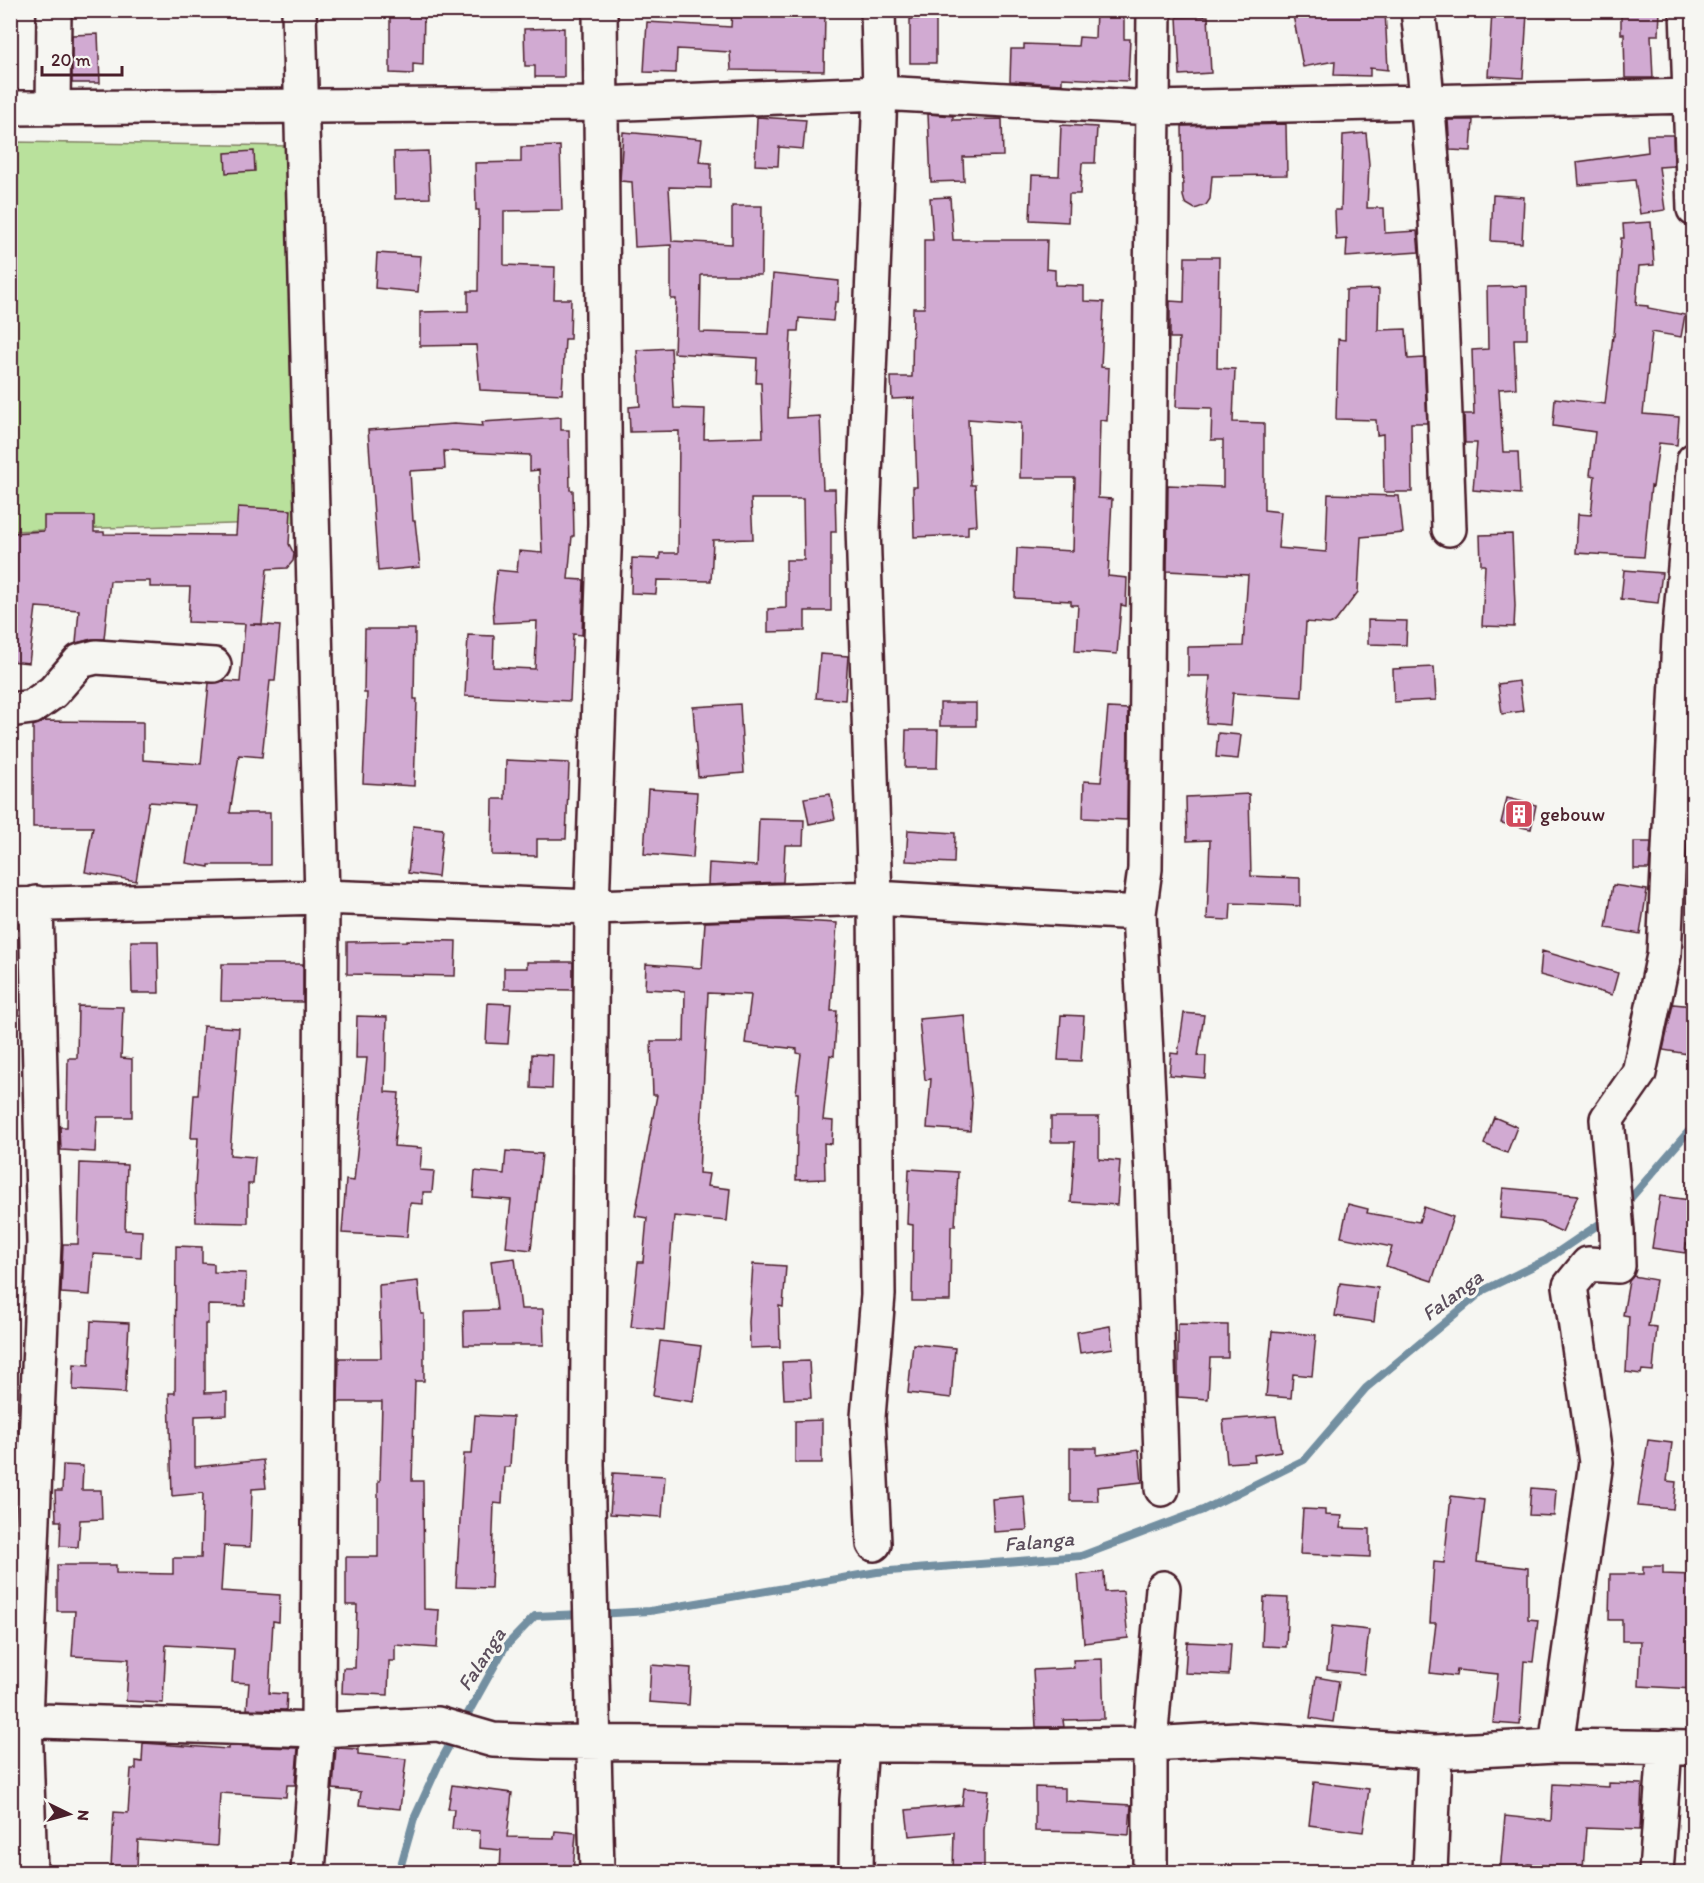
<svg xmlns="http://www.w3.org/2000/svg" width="1704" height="1883" viewBox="0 0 1704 1883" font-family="Itim,sans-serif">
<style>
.green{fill:#b9e19c;stroke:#828064;stroke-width:1.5}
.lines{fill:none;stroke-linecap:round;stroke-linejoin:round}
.stream{stroke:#738fa1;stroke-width:8}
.building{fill:#d1aad2;stroke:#4a1f2b;stroke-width:1.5}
.minor-casing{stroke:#4a1f2b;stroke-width:38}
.minor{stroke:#f6f6f2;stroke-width:33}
.labels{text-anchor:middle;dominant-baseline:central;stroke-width:6;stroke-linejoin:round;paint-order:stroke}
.poi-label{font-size:20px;fill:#4a1f2b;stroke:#f6f6f2;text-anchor:start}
.water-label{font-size:21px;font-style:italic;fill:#5b4e5c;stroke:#f6f6f2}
</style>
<rect width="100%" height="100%" fill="#f6f6f2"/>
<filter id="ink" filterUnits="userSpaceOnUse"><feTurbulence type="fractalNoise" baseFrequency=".0167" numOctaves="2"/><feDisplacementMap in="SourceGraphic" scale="12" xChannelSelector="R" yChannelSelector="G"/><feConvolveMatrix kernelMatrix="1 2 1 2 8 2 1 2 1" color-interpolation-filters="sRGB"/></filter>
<g filter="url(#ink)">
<path class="green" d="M10 142 291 146 297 522 11 531Z"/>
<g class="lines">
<path class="stream" d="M1623 1207 1694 1125
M596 1614 650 1611 877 1572 1081 1556 1203 1510 1304 1460 1366 1388 1484 1290 1546 1260 1608 1218
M462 1724 505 1647 535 1616 583 1614
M399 1872 414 1819 438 1766 455 1735"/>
</g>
<path class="building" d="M390 10H424L423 65 413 64V74L390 73Z
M732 10 825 12 824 71 731 70 730 52 677 49 676 73 644 72 647 22 731 27Z
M1096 10H1124V39H1130L1128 81 1062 78V84L1010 81 1011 49H1024V44L1078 46 1079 37 1095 38Z
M1292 10H1385L1388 70 1370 68V76L1334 75 1335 61 1303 67Z
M1621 10H1660L1659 35H1651L1653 78H1625L1624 34H1621Z
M1492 12 1527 13 1523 78 1488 76Z
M1208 16 1211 73 1180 75 1177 17Z
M910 19H936V63H910Z
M564 28V77H535V66H525L524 29Z
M98 34 100 83H72V35Z
M928 114 953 116V120L1002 119 1003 156 963 157 964 181 931 182Z
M757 117 806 120 803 149 779 147 778 166 755 165Z
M1448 120H1473L1471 151 1450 150Z
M1286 124 1287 175 1212 176 1210 199 1206 205 1195 209 1185 203 1183 196 1182 126Z
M1061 125 1097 127 1095 163H1082L1080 194H1069L1068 222 1030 220 1032 175 1059 176Z
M623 132 702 139 699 162 711 163V188L669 187 672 241 732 244V206H762L761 275H701L700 332 769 334 773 274 839 281 838 302H835L833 321 799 318 798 331H791L787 418 820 416 823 489H835L836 532H831V611H805V631L768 632V609L786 608V560H804L803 499H751L753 539 713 540 711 581 657 580 656 594 631 593 632 558 660 559V553H678L679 431 630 432 629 407 640 406 637 350 671 348 674 408 705 409 704 439 763 437 761 383H756L757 358 674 353 676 299H671V245L635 247 632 182 620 181Z
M1366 133 1369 164 1367 208H1384L1385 233 1417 231 1419 252 1346 257 1347 239 1336 240 1335 210H1341L1343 135Z
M1647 135H1673L1674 166 1659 167 1665 210 1640 214 1635 180 1579 185 1577 162 1648 152Z
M560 146 562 210 504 211V265L555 267 554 299H571L570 339H565L562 394 480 390 476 345 420 346V312L468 311V291H478L479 210H476L475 163 521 162V147Z
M254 151 255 171 226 173 225 153Z
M428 151 430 198 395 199 394 152Z
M1493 195 1524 197 1522 243 1491 241Z
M950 197 953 240H1047L1046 269 1055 270V285L1084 286V301L1104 302 1101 367 1109 368 1107 421 1100 420 1098 498 1112 499 1108 576 1127 578 1126 606 1121 605 1117 654 1075 651 1078 605H1071V601L1015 598 1017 548 1073 551 1075 478H1020L1021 423 968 419 971 485H975L977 525 968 526V535L914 537 913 487H917L914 398 892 399 891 377H912L913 308H924V240H933L930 198Z
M1651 222 1654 265 1639 266 1636 305 1648 306V308L1685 315 1681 337 1652 332 1643 414 1679 417 1677 445 1659 443 1653 487 1651 486 1644 557 1576 553 1578 514 1591 515 1595 476 1590 475 1595 432 1553 426 1555 398 1605 404 1613 336H1614L1621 238H1624L1623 224Z
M377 253 421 256 418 292 375 288Z
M1185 257H1219L1217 368 1235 369 1233 422 1264 423V510L1281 512 1278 548 1326 552 1328 494 1399 496 1403 533 1361 537 1358 592 1335 622 1329 624 1306 622 1302 697 1233 693 1230 725 1206 723 1210 676H1188V647L1243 646 1248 575 1167 571 1168 485 1223 487V440H1211L1212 408 1176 407 1179 338H1170V301L1184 302Z
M1527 286V339H1514L1516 388 1499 389 1503 452H1518L1520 494 1473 490 1477 443H1465L1464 414H1474L1472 350 1488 349 1487 287Z
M1379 289 1378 330 1406 329 1408 359 1424 358 1427 423H1411L1412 492H1384L1383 434 1377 435 1376 420 1336 419 1338 339 1345 340 1346 290Z
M561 417V430H569L570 490H573L574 536H572L568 579 584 580 582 635 573 634 570 701 465 696 468 635 494 636 493 667 535 669 537 621 494 623 493 606 497 570 517 572 519 551 542 553 539 470 530 471V455L444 451 445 469 410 471 413 521H415L420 567 378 571 368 430 454 424 483 426 482 422Z
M238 507 291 510 289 544 294 554 293 561 287 568 267 569 262 624H250L280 626 275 681H270L262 757 239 755 230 813H270V865H209V867L186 863 195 805 149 802 136 881 85 872 93 827H33V726L44 721 143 722V760L201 764 209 683 224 681 240 682 245 624 188 622 190 587H150V581H110L104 639H92L76 643 79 610 36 607 29 663 10 661V605L16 606 11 573 15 563 13 533 44 531V516H94V532H104V534L236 535Z
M1512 534 1515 606 1514 627 1482 626 1485 565H1481L1480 535Z
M1624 570 1662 573 1658 603 1621 599Z
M1368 620 1407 621 1406 645 1368 644Z
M365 629H415L414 699H417L414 786 363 783 367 693H364Z
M820 654 848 656 845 700 816 698Z
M1434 667 1436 700 1394 702 1393 669Z
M1519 681 1523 711 1502 714 1498 684Z
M940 703H976V726H940Z
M740 704 744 773 698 777 693 707Z
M1108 708 1128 709 1127 820 1083 818 1084 781 1101 782Z
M906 730H938L937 768H905Z
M1218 733 1241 735 1238 759 1216 757Z
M506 760 569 763 566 839H537V856L492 855 493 799H505Z
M648 789 697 792 693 858 644 854Z
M830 794 835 819 809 824 804 798Z
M1249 794 1251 876 1300 878V906L1231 903 1230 920 1207 919 1210 840 1187 841 1186 797Z
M1507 798 1536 805 1531 829 1501 823Z
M759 819 804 820 803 845H785L783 882 708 885 709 863 757 866Z
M413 826 443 829 438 877 408 873Z
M908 830 955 833 954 863 906 861Z
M1634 842H1651L1649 869H1634Z
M1613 885 1647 890 1640 934 1606 928Z
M781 920 837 923 831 1011H837L834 1056 830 1055 823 1120 833 1121 832 1144 824 1143 825 1179 796 1180 798 1093H796L801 1054 797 1053V1049L745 1043 751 995 708 993 699 1173 709 1174 707 1186 730 1189 727 1221 674 1216 664 1330 631 1327 638 1262H643L647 1218 635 1216 657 1095H653L651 1041H684L685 991 645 989 646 964 702 968 705 922Z
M407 940 456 941 455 976 347 974V942L407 941Z
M131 941H158L159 993H132Z
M1542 951 1618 973 1612 995 1540 975Z
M527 962H573V990L504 989V968H527Z
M222 964H303V1002L221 1001Z
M488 1003 511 1004 508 1044 486 1043Z
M1673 1004 1694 1006V1055L1663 1050Z
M78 1006 123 1007 121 1058 132 1059V1117H97L95 1152 61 1150 60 1127H67L68 1058H77Z
M1184 1013 1204 1015 1198 1056H1206L1205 1078 1169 1075 1171 1053 1178 1054Z
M964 1015 972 1103 970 1131 927 1128 931 1079 925 1080 919 1019Z
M1061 1015 1084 1016 1081 1061 1058 1060Z
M357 1016 387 1017 385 1092 399 1093 394 1146 422 1148 420 1170 434 1171 432 1192H423V1204L410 1203 407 1237 342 1233 346 1180 354 1181 367 1058H356Z
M203 1026 239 1028 230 1155 255 1157 253 1184H248V1223L196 1222 195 1190 198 1138H191L194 1095H198Z
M532 1054 553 1055 552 1089 531 1088Z
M1051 1117H1099V1159L1120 1161 1117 1205 1071 1202 1075 1142H1051Z
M1494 1117 1517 1127 1507 1153 1484 1144Z
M506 1151 542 1154 531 1250 506 1247 511 1200 473 1197 475 1171 504 1174Z
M80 1163 127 1165 125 1230 142 1231 141 1257 93 1254 90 1295 61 1293 63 1244H78Z
M909 1169 958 1172 955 1226H951L950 1301H912L913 1225 907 1224Z
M1503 1188 1578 1195 1562 1232 1541 1222 1500 1218Z
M1660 1196 1690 1200 1688 1214 1694 1215V1227L1691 1245 1686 1244 1685 1253 1652 1248Z
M1348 1204 1368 1209 1367 1213 1419 1222 1424 1207 1453 1217 1432 1281 1386 1266 1392 1247 1341 1237Z
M176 1246 202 1247V1263L214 1264V1272L246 1273 245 1306 208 1305V1324H205V1393L227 1392V1415L195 1416V1467L263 1460 266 1488 252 1489 250 1547 224 1546 221 1591 280 1595 279 1622 273 1621 269 1693 287 1694 286 1710 247 1709 249 1683 232 1682 234 1649 166 1645 163 1703 126 1701 129 1659 72 1656 75 1611H57V1565H116V1573L173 1574V1558H201L203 1493 172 1496 169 1393H175Z
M515 1258 521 1309H543L544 1345H464L463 1311 497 1310 491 1261Z
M753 1264 786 1266 783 1307 779 1306 780 1347 750 1348 749 1322Z
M1633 1276 1656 1280 1648 1326 1657 1327 1653 1371 1642 1370 1641 1374 1626 1372 1629 1316 1623 1315 1629 1281Z
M418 1281 421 1314H424V1381H415L412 1481H423L424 1609 439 1610 437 1648 395 1645V1661H389L388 1695 342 1693 343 1668H355L357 1605H346V1557H378V1481H380L382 1402H338L339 1358H381L379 1285Z
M1340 1283 1378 1288 1374 1322 1335 1316Z
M91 1321 129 1323 125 1393 73 1390 74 1364 89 1365Z
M1178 1324 1228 1325V1358H1210L1208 1399 1178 1397Z
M1110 1326 1113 1348 1080 1353 1077 1332Z
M1272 1331 1316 1335 1312 1376 1293 1374 1291 1398 1266 1396Z
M660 1341 701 1346 693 1402 653 1396Z
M913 1344 955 1348 951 1398 908 1393Z
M809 1361 811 1398 784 1399 782 1362Z
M475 1415 513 1417 510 1467H504L502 1504 494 1503 491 1588 456 1587 464 1454H472Z
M1276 1416 1281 1451 1254 1455 1255 1461 1227 1463 1223 1420Z
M822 1420V1463H795V1421Z
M1648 1440 1672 1443 1667 1481 1676 1482 1673 1509 1638 1506Z
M1070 1448H1097V1455L1139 1450 1142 1482 1097 1487 1098 1501H1070Z
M63 1465 83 1466 82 1490H101L102 1519 80 1520 78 1547 60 1546 61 1521H56L55 1491H62Z
M613 1473 665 1476 662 1517 610 1514Z
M1531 1488 1556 1490 1554 1516 1529 1515Z
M1024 1496 1027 1530 994 1532 992 1499Z
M1451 1496 1484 1500 1477 1562 1528 1568V1619L1538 1620 1533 1662 1524 1661 1520 1725 1493 1723 1498 1674 1457 1670 1456 1676 1430 1673 1436 1623H1430L1434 1562 1444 1563Z
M1303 1509 1325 1510V1515L1342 1516 1340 1528 1370 1529V1557L1300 1554Z
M1643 1566H1663V1574L1694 1575V1689L1639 1686 1641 1641H1622V1620H1609L1610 1574H1643Z
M1104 1572 1105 1592 1123 1591 1128 1638 1084 1643 1078 1575Z
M1264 1597 1288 1598 1286 1647 1262 1646Z
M1332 1626 1369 1630 1364 1674 1327 1670Z
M1187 1642 1231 1644 1229 1675 1185 1673Z
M1102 1659 1104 1719 1063 1720 1064 1727H1036L1033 1670 1074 1668 1073 1660Z
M651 1665 691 1668 689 1705 649 1702Z
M1316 1677 1339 1681 1333 1722 1310 1718Z
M143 1743 228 1749V1746L298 1748 295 1785H287L286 1797 220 1793 217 1846 138 1840 137 1869 111 1867 114 1812 128 1813 131 1769H136V1761L142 1762Z
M336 1748 358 1749V1754L406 1759 400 1809 359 1805 361 1792 333 1789Z
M1314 1782 1369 1789 1363 1832 1309 1825Z
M1609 1783 1642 1784 1640 1830 1586 1828 1583 1869 1528 1864 1527 1872H1500L1505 1816 1551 1821 1553 1784 1609 1787Z
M452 1785 512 1793 507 1837 554 1838 555 1831 576 1833 573 1872H500L501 1850 479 1848 480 1831 452 1829 454 1809H448Z
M1035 1787 1065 1788V1801L1131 1805 1129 1835 1088 1832 1035 1831Z
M964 1788 989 1790 984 1830V1872H953L954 1832 909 1836 906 1810 962 1805Z"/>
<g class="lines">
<g class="minor-casing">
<path id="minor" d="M299 10 322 897 318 1730 308 1872
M1154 10 1145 869 1139 913 1152 1176 1162 1489
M1418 10C1438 183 1443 356 1449 529
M1687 10 1694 209
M10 108 601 104 880 93 1154 108 1694 96
M53 108 54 10
M10 710 32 707 53 692 80 661 96 657 214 665
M10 905 322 897 592 907 875 898 1139 913
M874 1544 868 1417 878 1295 875 898 863 527 880 93 878 10
M10 1720 318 1730 438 1724 493 1740 547 1742 1020 1746 1150 1744 1236 1739 1435 1752 1556 1746 1694 1748
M1556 1746 1596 1462 1570 1286 1588 1264 1618 1266 1617 1232 1607 1119 1639 1073 1664 955 1679 638 1694 460
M30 1872 25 1720 44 1243 36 903
M597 1872 587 1464 592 907 605 523 600 10
M856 1872 857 1800 861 1744
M1150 1872V1744L1163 1588
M1430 1872 1435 1752
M1656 1872 1665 1747"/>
</g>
<use href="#minor" class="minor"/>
</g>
</g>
<defs>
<g id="building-square" transform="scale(1.5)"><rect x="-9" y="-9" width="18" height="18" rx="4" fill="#d1495b" stroke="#f6f6f2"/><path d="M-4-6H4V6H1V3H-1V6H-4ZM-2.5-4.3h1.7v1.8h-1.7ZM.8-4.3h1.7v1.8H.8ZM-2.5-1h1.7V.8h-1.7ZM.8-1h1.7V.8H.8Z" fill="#fff"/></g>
</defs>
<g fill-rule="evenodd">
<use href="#building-square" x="1519" y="814"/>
</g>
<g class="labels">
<g class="poi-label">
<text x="1540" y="814">gebouw</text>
</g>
<g class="water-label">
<text transform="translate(1452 1295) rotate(-37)">Falanga</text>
<text transform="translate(1039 1541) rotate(-5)">Falanga</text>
<text transform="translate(481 1659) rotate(-57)">Falanga</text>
</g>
</g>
<rect width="1704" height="1883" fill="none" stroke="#f6f6f2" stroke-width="36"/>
<rect x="18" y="18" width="1668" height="1847" fill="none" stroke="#4a1f2b" stroke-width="2" filter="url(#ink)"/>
<g transform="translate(69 1814) rotate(95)" stroke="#f6f6f2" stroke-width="4.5" paint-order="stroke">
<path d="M0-4.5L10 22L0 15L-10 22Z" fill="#4a1f2b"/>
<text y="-9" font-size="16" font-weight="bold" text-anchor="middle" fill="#4a1f2b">N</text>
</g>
<path d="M42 66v9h80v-9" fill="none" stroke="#4a1f2b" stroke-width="3"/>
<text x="51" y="66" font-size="18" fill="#4a1f2b" stroke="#f6f6f2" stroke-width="4.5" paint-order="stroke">20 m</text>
</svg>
